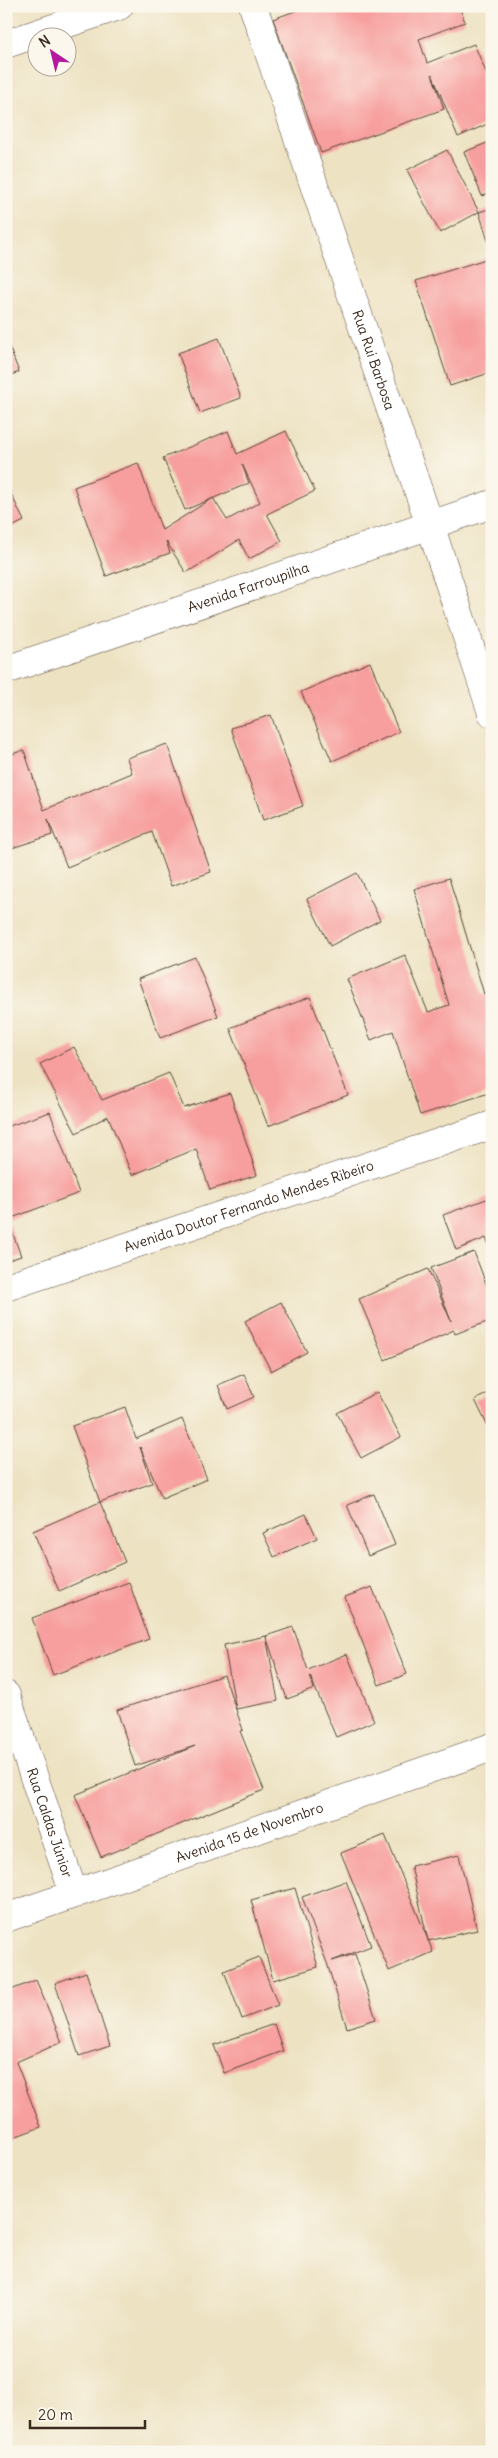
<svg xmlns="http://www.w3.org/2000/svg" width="498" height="2458" viewBox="0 0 498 2458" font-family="Delius,sans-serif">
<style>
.building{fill:#f79f9e}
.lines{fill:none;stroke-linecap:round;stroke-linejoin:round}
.street-casing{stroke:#564637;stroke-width:29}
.street{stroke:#fff;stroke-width:28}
.labels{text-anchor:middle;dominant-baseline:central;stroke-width:4;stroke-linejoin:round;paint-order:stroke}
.street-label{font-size:14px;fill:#3b2a1e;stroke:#fbf7ec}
</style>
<rect width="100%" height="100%" fill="#fbf7ec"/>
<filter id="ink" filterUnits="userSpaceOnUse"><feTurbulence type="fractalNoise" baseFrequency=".02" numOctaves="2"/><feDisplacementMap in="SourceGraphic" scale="10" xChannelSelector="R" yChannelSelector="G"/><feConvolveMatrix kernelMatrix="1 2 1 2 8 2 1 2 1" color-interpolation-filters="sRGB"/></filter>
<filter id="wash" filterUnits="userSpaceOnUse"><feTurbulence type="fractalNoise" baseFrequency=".0096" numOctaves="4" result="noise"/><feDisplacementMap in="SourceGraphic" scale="20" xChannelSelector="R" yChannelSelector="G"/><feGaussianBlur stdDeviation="1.12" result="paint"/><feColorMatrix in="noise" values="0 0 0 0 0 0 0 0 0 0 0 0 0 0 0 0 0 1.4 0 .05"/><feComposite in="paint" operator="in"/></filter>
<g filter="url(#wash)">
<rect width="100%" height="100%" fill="#ede2c2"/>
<g id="blocks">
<path class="building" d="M309 6H459L465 22 419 39 427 63 474 44 492 86V122L458 137 432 74 444 109 321 153 273 19Z
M492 141V192L482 196 464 152Z
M447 150 479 212 440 233 407 170Z
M492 208V250H491L479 212Z
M492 257V372L450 386 416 281Z
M219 338 241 398 200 413 178 353Z
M6 339 19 372 6 377Z
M228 431 237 454 286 431 315 491 267 514 282 541 249 559 239 540 186 573 166 541 170 553 106 576 74 487 138 463 162 530 213 498 227 520 260 502 242 464 249 483 214 498 185 510 163 458Z
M6 483 24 521 6 530Z
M370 662 399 732 332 761 301 692Z
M271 715 303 806 263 820 231 728Z
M167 744 211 872 171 886 152 832 67 867 48 819 52 835 9 849 6 840V756L24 750 44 810 132 773 127 758Z
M357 873 380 920 330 946 307 899Z
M449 878 484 994 492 991V1092L420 1115 393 1031 371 1040 347 979 405 955 428 1012 449 1005 414 889Z
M195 957 218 1016 160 1038 138 979Z
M310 997 348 1095 268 1126 230 1028Z
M74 1047 102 1100 169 1073 184 1108 230 1093 257 1175 210 1190 196 1149 132 1175 108 1116 76 1133 40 1064Z
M50 1112 79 1193 9 1219 6 1211V1127Z
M492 1197V1253L486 1238 456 1250 443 1215Z
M6 1215 21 1256 6 1261Z
M474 1252 492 1300V1320L455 1334 454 1330 385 1360 359 1299 428 1269 451 1321 431 1268Z
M281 1302 307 1352 271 1371 245 1321Z
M244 1374 254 1397 227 1409 218 1385Z
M492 1391V1435L475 1400Z
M377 1392 401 1437 361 1458 337 1413Z
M125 1407 136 1439 182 1419 207 1479 162 1498 140 1447 152 1483 100 1502 72 1426Z
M374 1494 395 1545 368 1556 347 1505Z
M100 1502 125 1562 59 1591 33 1531Z
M306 1514 317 1538 274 1557 263 1533Z
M129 1582 149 1639 53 1675 32 1618Z
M372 1587 407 1674 379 1685 345 1597Z
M293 1627 308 1670 347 1654 374 1721 336 1737 310 1676 314 1689 287 1699 266 1636Z
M266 1636 278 1701 236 1709 224 1645Z
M224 1675 243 1730 240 1731 264 1790 101 1857 75 1795 195 1746 135 1766 117 1710Z
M385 1835 433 1952 389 1971 341 1853Z
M459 1855 477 1930 428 1941 411 1866Z
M346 1881 371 1946 332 1961 355 1954 376 2019 347 2028 327 1963 302 1897Z
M295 1888 318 1967 273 1980 251 1900Z
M259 1957 278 2005 242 2019 224 1971Z
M86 1972 110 2046 79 2056 55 1983Z
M36 1980 62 2042 16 2062 41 2127 6 2140V1992Z
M274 2024 283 2051 224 2073 214 2045Z"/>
</g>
</g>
<g filter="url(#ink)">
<use href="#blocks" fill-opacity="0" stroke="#564637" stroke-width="1"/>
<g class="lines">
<g class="street-casing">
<g id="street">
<path id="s1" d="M253 6 430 525 492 713"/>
<path d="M6 44 119 6"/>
<path id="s2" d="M6 670 492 504"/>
<path id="s3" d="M6 1287 492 1125"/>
<path id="s4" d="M6 1695 74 1894"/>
<path id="s5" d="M6 1918 492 1747"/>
</g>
</g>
<use href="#street" class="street"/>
</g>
</g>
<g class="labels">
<g class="street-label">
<text stroke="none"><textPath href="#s1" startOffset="374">Rua Rui Barbosa</textPath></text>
<text stroke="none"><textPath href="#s2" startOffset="256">Avenida Farroupilha</textPath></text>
<text stroke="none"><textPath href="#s3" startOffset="256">Avenida Doutor Fernando Mendes Ribeiro</textPath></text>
<text stroke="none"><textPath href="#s4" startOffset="135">Rua Caldas Júnior</textPath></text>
<text stroke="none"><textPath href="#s5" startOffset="258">Avenida 15 de Novembro</textPath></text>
</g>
</g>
<rect width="498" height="2458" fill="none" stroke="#fbf7ec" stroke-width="25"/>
<g transform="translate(52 52) rotate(325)"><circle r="24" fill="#fbf7ec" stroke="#aea59a"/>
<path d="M0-4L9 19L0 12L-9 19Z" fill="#b5179e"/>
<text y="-8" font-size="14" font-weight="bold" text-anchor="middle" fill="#3b2a1e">N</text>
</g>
<path d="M30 2420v8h115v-8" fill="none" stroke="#3b2a1e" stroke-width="2.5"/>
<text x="38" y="2420" font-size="15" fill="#3b2a1e" stroke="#fbf7ec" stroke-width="4" paint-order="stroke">20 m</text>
</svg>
